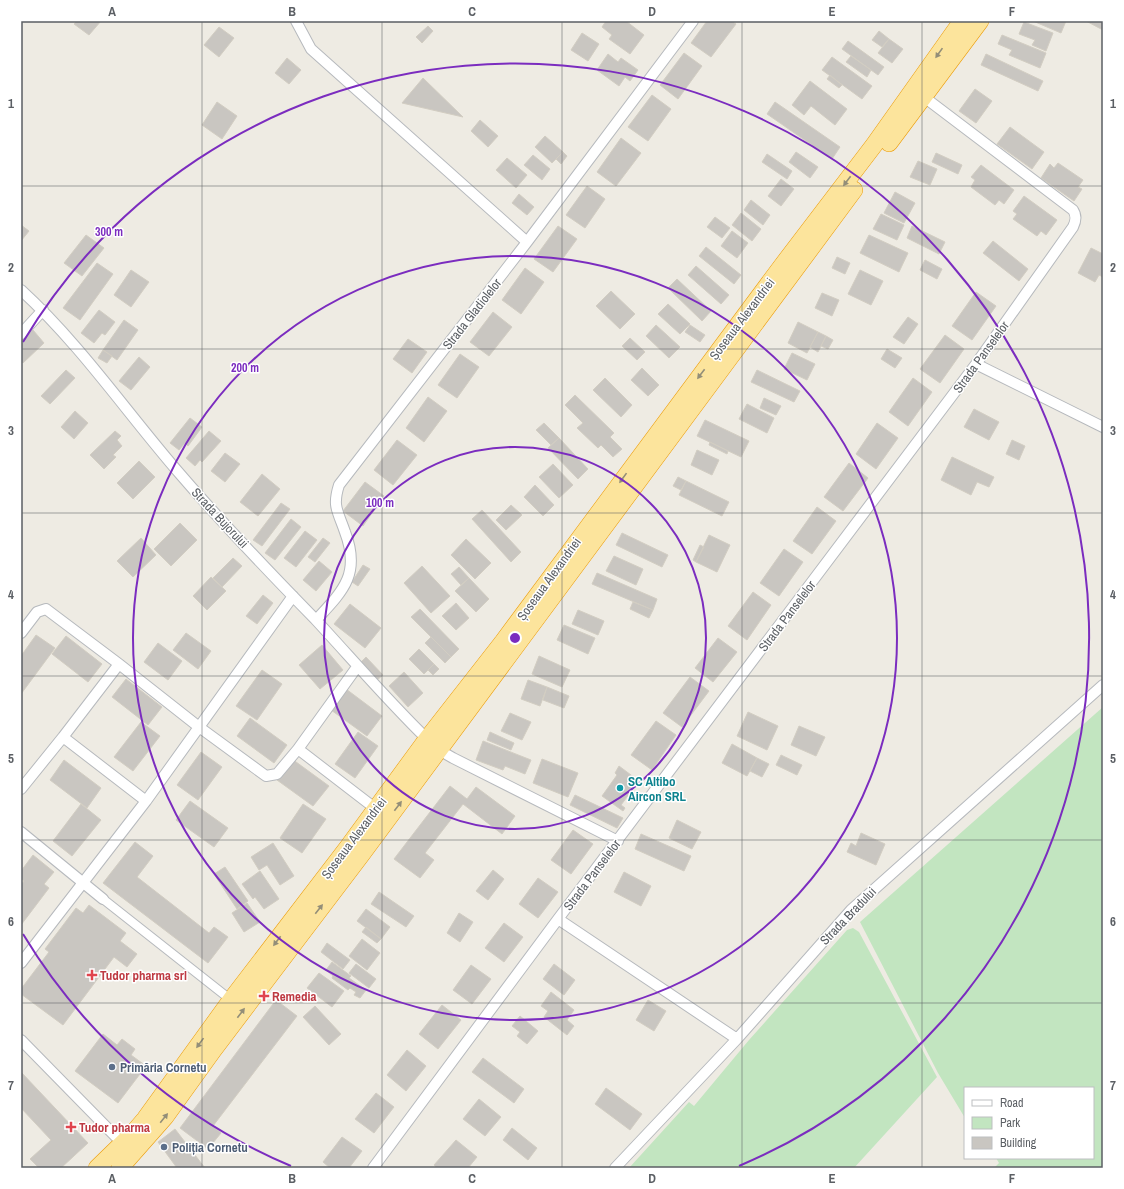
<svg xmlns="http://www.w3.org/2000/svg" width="1124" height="1189" viewBox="0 0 1124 1189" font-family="'Archivo Narrow',sans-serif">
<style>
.green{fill:#c2e5c0}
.building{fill:#c9c6c1;stroke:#d2cdc2}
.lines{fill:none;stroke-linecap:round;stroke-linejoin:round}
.pedestrian-casing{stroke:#b6b9bd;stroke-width:10}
.minor-casing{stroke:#b6b9bd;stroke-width:12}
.trunk-casing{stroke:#ec9b05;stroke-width:18}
.pedestrian{stroke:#fff;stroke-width:8}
.minor{stroke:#fff;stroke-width:10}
.trunk{stroke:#fce49c;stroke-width:17}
.oneway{fill:#938e78}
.grid{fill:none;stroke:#5b5f64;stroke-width:1;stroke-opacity:0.55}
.ring{fill:none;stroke:#7b2cbf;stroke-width:2}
.culture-dot{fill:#0f9aa8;stroke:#fff;stroke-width:1.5}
.health-dot{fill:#e0444e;stroke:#fff;stroke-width:1.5}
.service-dot{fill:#5c6f8a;stroke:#fff;stroke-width:1.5}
.labels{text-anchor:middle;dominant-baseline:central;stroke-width:3;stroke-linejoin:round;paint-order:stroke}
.street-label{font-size:13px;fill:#5b5f64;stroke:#fff}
.culture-label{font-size:13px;font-weight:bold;fill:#0d838f;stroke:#fff;text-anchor:start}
.health-label{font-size:13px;font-weight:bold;fill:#be3a42;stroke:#fff;text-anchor:start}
.service-label{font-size:13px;font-weight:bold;fill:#4e5e75;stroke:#fff;text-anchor:start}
.centre{fill:#7b2cbf;stroke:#fff;stroke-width:2}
.ring-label{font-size:12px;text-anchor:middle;font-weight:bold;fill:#7b2cbf;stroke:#fff;stroke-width:3;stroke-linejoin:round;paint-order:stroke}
.neatline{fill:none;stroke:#5b5f64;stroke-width:1.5}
.grid-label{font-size:13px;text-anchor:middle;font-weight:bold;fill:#5b5f64}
</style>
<rect width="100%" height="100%" fill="#eeebe3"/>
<path class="green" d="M1103 707V1168H994L999 1163 996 1158H1093V1088H965V1118L938 1073 860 922Z
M853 928 859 932 937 1077 854 1168H629L689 1102 694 1106 749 1040 847 930Z"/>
<path class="building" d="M77 21H101L89 35 74 24Z
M606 21H626L644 35 630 54 609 39 612 35 602 27Z
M707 21H731L736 24 711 57 691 43Z
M1033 21H1066L1061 33Z
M1086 21H1103V30Z
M1024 22 1053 33 1046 51 1032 45 1035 40 1019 34Z
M428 26 433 31 422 43 416 37Z
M219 27 234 38 219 57 204 45Z
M879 31 889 39 882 47 872 40Z
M582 33 599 44 588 61 571 50Z
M1002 35 1046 53 1040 68 1009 55 1012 50 998 44Z
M889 39 903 49 892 63 878 53Z
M848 41 884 67 878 75 842 49Z
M684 53 702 66 678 99 660 85Z
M608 54 618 62 621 58 638 70 630 81 625 77 619 86 597 70Z
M986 54 1043 81 1038 91 981 65Z
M851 56 871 70 867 77 846 62Z
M832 57 872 86 862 99 822 70Z
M287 58 301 70 289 84 275 73Z
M830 75 842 85 839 88 827 79Z
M423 78 463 117 402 103Z
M810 81 847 109 835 125 811 106 804 115 792 105Z
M975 89 992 101 976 123 959 111Z
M652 95 671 109 648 141 628 127Z
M217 102 237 116 222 139 202 125Z
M775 102 840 147 832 159 767 114Z
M480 120 498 136 488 147 471 131Z
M1010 127 1044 152 1032 169 997 144Z
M545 136 563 152 552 163 535 147Z
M621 138 641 153 616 186 597 172Z
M563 152 567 156 561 164 556 159Z
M796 152 818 167 810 178 789 162Z
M936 153 962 165 958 174 932 162Z
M767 154 792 171 787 179 762 162Z
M533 155 550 169 542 180 524 165Z
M507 158 527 175 516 188 496 170Z
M918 161 937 169 930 185 910 177Z
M1058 163 1083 180 1078 187 1082 189 1074 201 1041 178 1050 164 1054 168Z
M981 165 1014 190 1004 204 999 200 995 205 971 187 975 180 971 177Z
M781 179 794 189 781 206 768 196Z
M587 186 605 199 585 228 566 215Z
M895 192 915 203 904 223 884 213Z
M519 194 534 207 527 215 512 203Z
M1024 196 1057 220 1046 235 1041 231 1037 236 1013 219 1017 214 1013 211Z
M751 200 770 215 763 225 744 210Z
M741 213 761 229 752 241 732 225Z
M881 214 904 225 897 240 873 229Z
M715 217 730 228 722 238 707 227Z
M21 225 29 231 21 241Z
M558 226 577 239 553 272 534 259Z
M912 226 945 242 939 254 907 238Z
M732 231 748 243 737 258 721 246Z
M86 235 104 248 82 276 64 263Z
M869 235 908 253 899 272 860 253Z
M993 241 1028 269 1019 281 983 253Z
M706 247 741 275 734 284 699 256Z
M1091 248 1103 254V277L1099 275 1095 282 1078 273Z
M837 257 850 263 845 274 832 268Z
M925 260 942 269 937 279 920 270Z
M97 263 113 274 80 320 63 308Z
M696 266 729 295 721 304 688 275Z
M525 268 544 282 521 314 502 300Z
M131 270 149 282 131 307 114 295Z
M860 270 883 281 871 305 848 294Z
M677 279 711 311 702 321 668 288Z
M611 291 635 314 620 329 596 306Z
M976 292 996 306 972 340 952 326Z
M822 293 839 300 832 316 815 308Z
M668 304 690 324 680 334 658 314Z
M99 310 115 322 105 335 102 333 94 343 81 333Z
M493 312 512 327 489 356 470 342Z
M908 317 918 324 904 344 893 337Z
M124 320 138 330 117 360 103 350Z
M798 322 818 332 807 353 788 343Z
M656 325 680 347 669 358 646 336Z
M690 325 705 335 700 342 685 332Z
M33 330 44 343 23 363 21 360V341Z
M818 332 826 336 818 352 810 347Z
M945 335 964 349 940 383 920 369Z
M826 336 833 340 828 349 821 346Z
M630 338 645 352 637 360 622 346Z
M408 339 427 352 412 373 393 359Z
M887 349 902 358 895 368 881 359Z
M103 350 112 356 107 363 98 358Z
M792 353 815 364 807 380 784 369Z
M460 354 479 367 457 398 438 385Z
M139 357 150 367 131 390 119 381Z
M642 368 659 385 648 396 631 380Z
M66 370 75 378 50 404 41 396Z
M757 370 800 391 794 402 751 382Z
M605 378 632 405 621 417 593 390Z
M913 378 932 392 908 426 889 412Z
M575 395 614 433 610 437 622 449 613 457 601 445 598 448 577 428 583 423 565 405Z
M428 397 447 411 424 442 406 428Z
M764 398 781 406 776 415 760 408Z
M747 404 774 418 767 433 739 419Z
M974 409 999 422 989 440 964 427Z
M75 411 88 423 74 439 61 427Z
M190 418 202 427 188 446 185 443 179 450 170 443Z
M705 420 749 441 741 457 697 436Z
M544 423 559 438 551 445 536 430Z
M877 423 898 438 876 469 856 454Z
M115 431 121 436 117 440 122 446 113 455 116 457 104 469 90 455Z
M209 431 221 441 202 462 200 460 195 466 186 458Z
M559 438 588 469 578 479 548 448Z
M397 440 417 455 393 485 374 470Z
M1012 440 1025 446 1019 460 1006 454Z
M710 442 728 451 727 454 709 445Z
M697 450 719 460 712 475 691 465Z
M225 453 240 464 225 482 211 471Z
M952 457 994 477 989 487 977 482 971 495 941 480Z
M139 461 155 477 133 499 117 483Z
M849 463 868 478 843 511 824 497Z
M553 464 573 485 559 498 539 477Z
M262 474 280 489 258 516 240 502Z
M678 477 686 481 681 490 673 486Z
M686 481 729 502 722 516 679 495Z
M365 482 384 496 363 526 343 511Z
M535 485 554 505 543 516 524 497Z
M281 503 290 509 262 546 253 540Z
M511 505 522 515 506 530 496 520Z
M817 507 836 521 812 554 793 541Z
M482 510 521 552 511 562 472 519Z
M291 519 301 527 275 560 265 553Z
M180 523 197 540 171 566 154 549Z
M305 531 317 540 296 567 284 558Z
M622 533 668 555 662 567 616 545Z
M709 535 730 545 717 572 696 562Z
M141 538 156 555 133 577 117 561Z
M323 538 330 543 315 562 308 557Z
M466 539 491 563 475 579 451 555Z
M700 545 704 547 696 562 693 560Z
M784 549 803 562 779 596 760 583Z
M614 556 643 569 636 585 606 571Z
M233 558 242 566 222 587 213 578Z
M319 561 332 572 316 591 303 580Z
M363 565 370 569 358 586 352 582Z
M422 566 450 596 431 613 404 583Z
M459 567 469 578 461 585 451 574Z
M597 573 657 599 653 610 592 584Z
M211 577 226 591 207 610 193 596Z
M469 578 489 599 476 612 455 591Z
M753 592 771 605 747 640 728 626Z
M263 595 273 603 257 624 246 616Z
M633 602 653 610 649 618 630 609Z
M456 603 469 618 456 630 442 616Z
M350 604 381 628 365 648 334 624Z
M420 609 459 649 451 657 411 617Z
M578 610 604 621 598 635 572 624Z
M564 625 595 638 588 654 557 640Z
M186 633 211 651 198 669 173 650Z
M36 635 55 648 21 694V656Z
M66 636 102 664 88 682 52 654Z
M431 637 451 657 445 663 425 643Z
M718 638 737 652 713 682 695 668Z
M158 643 182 661 168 680 144 662Z
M322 645 343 670 320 689 299 665Z
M419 649 434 664 424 674 409 659Z
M539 656 570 670 562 687 532 674Z
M366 657 383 675 377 680 360 663Z
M434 664 439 669 433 675 428 670Z
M262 670 282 684 257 720 236 706Z
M404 672 423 693 408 707 389 686Z
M690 677 709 691 682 727 663 713Z
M126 679 162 707 148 725 112 697Z
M528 680 547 687 540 706 521 699Z
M547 687 569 696 564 708 543 700Z
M346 689 382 716 367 736 331 710Z
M748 712 778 726 767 750 737 736Z
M510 713 531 722 522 740 501 731Z
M250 718 287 745 274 763 237 736Z
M656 721 676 735 652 770 631 755Z
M141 722 160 736 133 771 114 757Z
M799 726 825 737 816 756 791 745Z
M358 732 378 746 355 778 335 764Z
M490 732 514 743 511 750 487 740Z
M483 741 531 760 525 774 505 766 503 770 476 760Z
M732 744 757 758 747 776 722 763Z
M201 752 222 767 198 800 177 785Z
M781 755 802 765 797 775 776 765Z
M757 758 769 764 762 777 750 771Z
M292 759 329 786 313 806 277 780Z
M542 759 578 773 568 797 533 783Z
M64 760 101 788 87 808 50 780Z
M619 766 639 781 621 805 625 808 623 811 602 796 617 775 615 773Z
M450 786 467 799 476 787 515 816 502 834 463 804 425 853 434 860 420 878 394 859Z
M575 795 623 818 617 828 570 805Z
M190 801 228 828 214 847 176 820Z
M81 804 101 820 72 856 53 841Z
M303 804 326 819 302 853 280 838Z
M677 820 701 832 692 849 669 838Z
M573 830 593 844 571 874 551 860Z
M861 833 885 844 876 865 847 852 851 843 856 846Z
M641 834 691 856 684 871 635 849Z
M135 842 153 856 137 877 209 933 214 927 228 937 208 963 103 883Z
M273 843 294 876 280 885 267 865 259 870 251 857Z
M33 855 54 872 44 884 49 888 21 925V885L24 881 21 878V871Z
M225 867 248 901 237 909 214 874Z
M493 870 504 879 488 900 476 891Z
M260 871 279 899 264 909 255 897 253 899 242 884Z
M624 872 651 886 641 906 614 892Z
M538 878 558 892 538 918 519 904Z
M379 892 414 916 406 927 371 904Z
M247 903 260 922 244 932 232 913Z
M89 905 126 933 120 941 137 954 127 967 114 957 63 1025 21 994V989L49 952 45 949 76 908 83 913Z
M366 909 390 927 381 939 357 921Z
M459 913 473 922 460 942 447 933Z
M504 923 523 937 504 962 485 948Z
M366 927 381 939 377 943 362 932Z
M362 939 380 953 367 970 349 956Z
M327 943 350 960 343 969 321 952Z
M332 962 351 976 349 978 366 990 360 998 354 995 356 992 350 988 348 990 332 978 333 976 326 970Z
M356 964 376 979 369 988 349 973Z
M554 964 575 980 564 995 543 979Z
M471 965 491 979 472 1004 453 990Z
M319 973 344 991 332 1007 307 988Z
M551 992 574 1010 567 1020 574 1026 567 1035 544 1017 548 1011 541 1006Z
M276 1000 297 1016 213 1126 221 1133 208 1149 180 1128Z
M648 1000 666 1011 654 1031 636 1020Z
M442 1005 461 1020 438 1049 419 1034Z
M315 1006 341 1034 329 1045 303 1017Z
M520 1016 538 1031 527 1044 517 1036 520 1032 512 1026Z
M103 1034 117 1045 122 1039 135 1049 131 1055 146 1066 118 1103 75 1071Z
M407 1050 426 1066 406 1091 387 1075Z
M483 1058 524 1089 514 1103 472 1072Z
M21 1072 88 1143 61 1168H39L30 1159 51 1140 21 1108Z
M606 1088 642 1114 630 1130 595 1104Z
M376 1093 394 1107 374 1133 355 1119Z
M479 1099 501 1117 485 1136 463 1119Z
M512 1128 537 1148 528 1160 503 1140Z
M175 1129 205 1168H177L158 1142Z
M342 1137 362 1151 349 1168H330L323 1162Z
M456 1140 477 1157 468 1168H437L434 1165Z"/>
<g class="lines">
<g class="pedestrian-casing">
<path id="pedestrian" d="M103 899 231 1000"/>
</g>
<g class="minor-casing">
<path id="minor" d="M296 21 311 49 527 242
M21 290C81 345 127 413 180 474 223 524 269 572 315 619 352 659 388 701 427 739
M21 334 43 310
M976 364 1103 427
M316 620C343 591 361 574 345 532 338 511 332 507 339 485L527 242 693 21
M21 633 37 612 46 609 119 664 199 727 266 776 277 774 298 749
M357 667 298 749 376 809
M63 737 146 801
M439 750 453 758 618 841
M21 789 63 737 119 664
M21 832 103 899
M558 919 737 1039
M21 963 146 801 293 596
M21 1040 123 1144
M373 1168 558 919 976 364 1073 227C1076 221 1077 216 1073 210L924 97
M615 1168 737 1039 851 910 1103 685"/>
</g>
<g class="trunk-casing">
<path id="trunk" d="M889 143 980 21
M97 1168 133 1133 145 1119 231 1000 348 847 427 739 502 643 781 267 874 145 962 21
M120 1168 165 1117 214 1049 361 855 854 190"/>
</g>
<use href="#pedestrian" class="pedestrian"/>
<use href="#minor" class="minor"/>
<use href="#trunk" class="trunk"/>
</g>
<defs><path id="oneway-solid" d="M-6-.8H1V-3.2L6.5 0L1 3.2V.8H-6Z"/></defs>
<g class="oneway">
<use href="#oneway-solid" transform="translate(939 53) rotate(125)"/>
<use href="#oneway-solid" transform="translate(847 181) rotate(127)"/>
<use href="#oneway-solid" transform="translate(701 374) rotate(127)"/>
<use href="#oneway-solid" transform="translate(623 478) rotate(126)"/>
<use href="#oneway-solid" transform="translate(398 806) rotate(-53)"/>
<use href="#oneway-solid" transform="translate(319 909) rotate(-52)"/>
<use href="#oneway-solid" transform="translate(277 941) rotate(127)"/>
<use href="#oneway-solid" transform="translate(241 1013) rotate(-53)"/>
<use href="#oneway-solid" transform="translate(200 1043) rotate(126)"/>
<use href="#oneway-solid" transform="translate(164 1118) rotate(-51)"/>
</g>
<path class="grid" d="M202 21V1168M382 21V1168M562 21V1168M742 21V1168M922 21V1168M21 186H1103M21 349H1103M21 513H1103M21 676H1103M21 840H1103M21 1003H1103"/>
<g class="ring">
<circle cx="515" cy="638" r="191"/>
<circle cx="515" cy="638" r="382"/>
<path d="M291 1166A574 574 0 0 1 23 934M23 342A574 574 0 1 1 739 1166"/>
</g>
<circle class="culture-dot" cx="620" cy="788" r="4"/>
<g class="health-dot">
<path d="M90 969h4v4h4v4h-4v4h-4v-4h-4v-4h4z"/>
<path d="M262 990h4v4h4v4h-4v4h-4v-4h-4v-4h4z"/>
<path d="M69 1121h4v4h4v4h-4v4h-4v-4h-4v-4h4z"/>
</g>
<g class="service-dot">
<circle cx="112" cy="1067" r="4"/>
<circle cx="164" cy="1147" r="4"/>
</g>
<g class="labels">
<g class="street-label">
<text transform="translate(472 314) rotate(-52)">Strada Gladiolelor</text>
<text transform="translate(742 319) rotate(-53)">Șoseaua Alexandriei</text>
<text transform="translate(981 357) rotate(-54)">Strada Panselelor</text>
<text transform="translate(220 518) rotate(47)">Strada Bujorului</text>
<text transform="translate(549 579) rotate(-54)">Șoseaua Alexandriei</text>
<text transform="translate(787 616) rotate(-53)">Strada Panselelor</text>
<text transform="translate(354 838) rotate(-53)">Șoseaua Alexandriei</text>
<text transform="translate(592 875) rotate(-53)">Strada Panselelor</text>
<text transform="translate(848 916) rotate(-46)">Strada Bradului</text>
</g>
<g class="culture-label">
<text x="628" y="781">SC Altibo<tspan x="628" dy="15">Aircon SRL</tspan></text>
</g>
<g class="health-label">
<text x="100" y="975">Tudor pharma srl</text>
<text x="272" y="996">Remedia</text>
<text x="79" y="1127">Tudor pharma</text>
</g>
<g class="service-label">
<text x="120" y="1067">Primăria Cornetu</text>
<text x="172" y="1147">Poliția Cornetu</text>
</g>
</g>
<circle cx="515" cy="638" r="6" class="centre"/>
<g class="ring-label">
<text x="109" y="236">300 m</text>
<text x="245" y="372">200 m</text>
<text x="380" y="507">100 m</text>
</g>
<rect width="1124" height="1189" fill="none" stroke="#ffffff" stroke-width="44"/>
<rect x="964" y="1087" width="130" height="72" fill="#ffffff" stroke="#bdbfc1"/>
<rect x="972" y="1100" width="20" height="6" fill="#ffffff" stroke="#bdbfc1"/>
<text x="1000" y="1107" font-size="12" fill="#5b5f64">Road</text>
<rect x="972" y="1117" width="20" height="12" fill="#c2e5c0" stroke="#bdbfc1"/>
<text x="1000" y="1127" font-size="12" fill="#5b5f64">Park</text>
<rect x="972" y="1137" width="20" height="12" fill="#c9c6c1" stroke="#bdbfc1"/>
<text x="1000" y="1147" font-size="12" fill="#5b5f64">Building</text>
<rect x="22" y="22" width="1080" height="1145" class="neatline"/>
<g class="grid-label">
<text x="112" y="16">A</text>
<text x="292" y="16">B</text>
<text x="472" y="16">C</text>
<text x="652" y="16">D</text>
<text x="832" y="16">E</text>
<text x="1012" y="16">F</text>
<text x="11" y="108">1</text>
<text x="1113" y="108">1</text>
<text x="11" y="272">2</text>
<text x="1113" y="272">2</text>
<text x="11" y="435">3</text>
<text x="1113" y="435">3</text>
<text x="11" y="599">4</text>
<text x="1113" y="599">4</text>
<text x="11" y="763">5</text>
<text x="1113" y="763">5</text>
<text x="11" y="926">6</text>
<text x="1113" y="926">6</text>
<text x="11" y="1090">7</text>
<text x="1113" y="1090">7</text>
<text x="112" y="1183">A</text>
<text x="292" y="1183">B</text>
<text x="472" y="1183">C</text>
<text x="652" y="1183">D</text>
<text x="832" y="1183">E</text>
<text x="1012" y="1183">F</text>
</g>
</svg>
